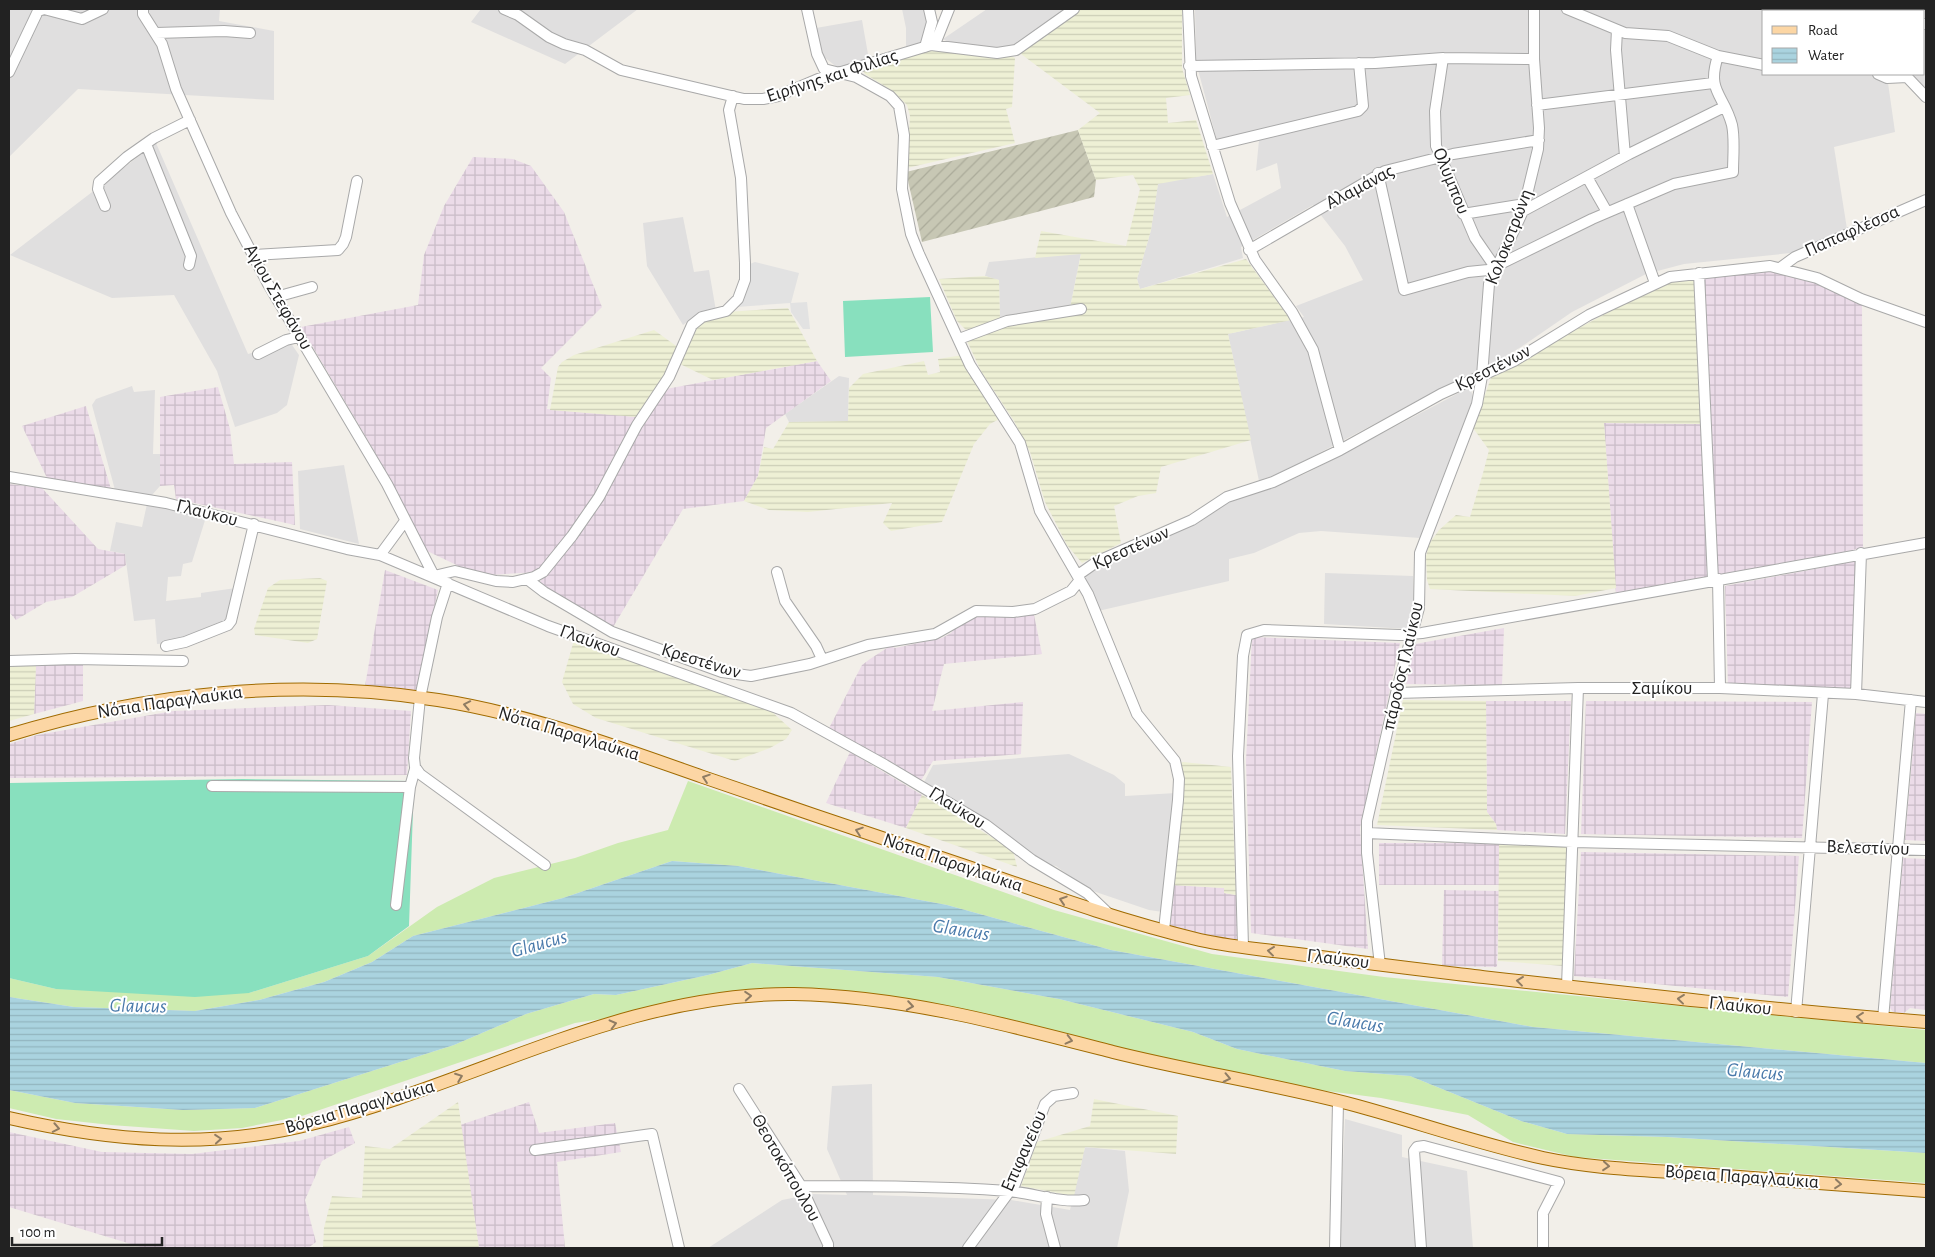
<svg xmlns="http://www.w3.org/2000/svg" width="1935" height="1257" viewBox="0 0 1935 1257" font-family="'Alegreya Sans',sans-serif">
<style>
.residential{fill:#e0dfdf}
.industrial{fill:url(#industrial-grid)}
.construction{fill:url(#construction-furrows)}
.farmland{fill:url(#farmland-rules)}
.grass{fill:#cdebb0}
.pitch{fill:#88e0be}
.parking{fill:#e2e2e2}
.water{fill:url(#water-rules)}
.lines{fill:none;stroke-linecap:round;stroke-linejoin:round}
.minor-casing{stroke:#a9a9a9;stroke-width:12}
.major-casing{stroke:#a06b00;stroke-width:14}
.minor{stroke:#fff;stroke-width:10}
.major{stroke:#fcd6a4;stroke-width:12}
.oneway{stroke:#8f7c63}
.labels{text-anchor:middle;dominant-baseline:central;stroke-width:4;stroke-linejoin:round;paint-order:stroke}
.street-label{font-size:19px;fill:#222;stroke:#fff}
.water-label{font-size:20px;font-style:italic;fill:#4a7aab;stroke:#fff}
</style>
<defs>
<pattern id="industrial-grid" width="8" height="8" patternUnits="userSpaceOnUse" patternTransform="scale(1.25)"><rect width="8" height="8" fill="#ebdbe8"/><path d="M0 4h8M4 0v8" fill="none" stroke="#c9bcc7"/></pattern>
<pattern id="construction-furrows" width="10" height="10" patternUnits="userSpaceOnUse" patternTransform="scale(1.25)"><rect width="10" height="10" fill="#c7c7b4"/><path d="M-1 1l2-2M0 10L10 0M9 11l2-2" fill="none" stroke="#abab9a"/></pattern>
<pattern id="farmland-rules" width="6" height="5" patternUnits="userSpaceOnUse" patternTransform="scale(1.25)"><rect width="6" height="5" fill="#eef0d5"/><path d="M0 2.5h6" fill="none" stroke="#ccceb7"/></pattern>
<pattern id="water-rules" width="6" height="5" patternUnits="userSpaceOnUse" patternTransform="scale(1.25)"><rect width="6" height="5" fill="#aad3df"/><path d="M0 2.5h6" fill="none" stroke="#92b5bf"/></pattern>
</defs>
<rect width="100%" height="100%" fill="#f2efe9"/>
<path class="residential" d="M9 9H220L219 21 274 31V100L78 89 9 157Z
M481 9H638L565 64 471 22Z
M902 9H925L929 21 921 44 906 49V28Z
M987 9H1060L1063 11 1013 46 996 49 948 42 943 39Z
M1195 9H1926V93L1906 74H1924V11H1764V74H1898L1887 76 1895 132 1834 147 1847 229 1801 252 1684 264 1646 274 1572 312 1521 347 1494 363 1450 384 1289 469 1259 481 1228 334 1304 317 1296 306 1363 280 1345 246 1313 205 1241 247 1243 258 1140 289 1137 279 1151 230 1158 183 1213 174 1227 217 1281 188 1277 163 1256 171 1260 130 1217 141 1196 62Z
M862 20 869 60 838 68 824 57 821 50 816 28Z
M156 143 248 354 290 342 299 355 287 405 277 413 235 427 217 371 174 295 112 298 10 255Z
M683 217 694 272 709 270 716 311 698 314 683 325 647 266 643 223Z
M1081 253 1070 308 1000 319 999 280 985 276 989 262Z
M839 376 849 378 848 421 789 422 785 414Z
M132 386 134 392 155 390 153 454H160V486L152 495 115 490 92 405 96 399Z
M1470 387 1473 397 1471 409 1420 538 1321 531 1299 533 1254 553 1229 559V581L1098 611 1083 577 1097 566 1179 531 1201 520 1230 501 1272 488 1307 473Z
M344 465 359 544 300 529 298 471Z
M147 504 206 517 192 562 183 564 181 576 168 577 166 601 201 597V593L236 588 227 619 223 623 172 643 157 644 155 619 134 621 125 554 110 551 116 522 142 527Z
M1325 573 1413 576 1414 607 1409 629 1324 624Z
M1069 754 1114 775 1125 784V796L1176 793 1163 912 1149 910 1087 889 1056 866 1040 863 923 784 933 765Z
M872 1084 873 1195 1011 1200 1070 1210 1085 1147 1125 1151 1129 1191 1117 1248H708L782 1200 813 1194 847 1195 827 1149 832 1086Z
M1345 1119 1402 1135V1157L1467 1171 1473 1248H1339Z"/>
<path class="industrial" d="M473 157 513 159 531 166 564 212 602 307 541 368 551 378 547 409 637 417 595 497 539 572 488 575 469 571 423 549 373 449 301 327 418 305 424 255 444 206Z
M1766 268 1805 276 1862 303 1863 548 1715 578 1703 275Z
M817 361 831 381 766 428 758 476 744 501 683 509 612 629 538 584 558 560 638 430 666 389Z
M218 387 230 429 234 464 292 462 295 525 176 499 174 485 160 486V397Z
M86 406 111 489 47 478 22 426Z
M1604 423 1702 424 1709 578 1616 594Z
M9 484 42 488 98 549 125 554 126 565 72 597 46 602 16 620 9 612Z
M1856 561 1852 689 1728 686 1725 586Z
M385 570 438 590 416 691 365 686Z
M974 615H1034L1042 654 944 664 932 711 1023 702 1021 754 933 761 920 782 897 770V765L828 730 862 665 870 659 890 646 895 648 942 638 951 633 958 624Z
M1504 628 1502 685 1406 684 1415 644Z
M1252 637 1400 643 1360 828 1368 949 1251 933 1246 761Z
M83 662V701L34 714 36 664Z
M1486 701H1571L1565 834 1497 830 1496 824 1487 812Z
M1586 701 1812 702 1802 838 1581 834Z
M328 705 411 711 407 775 9 778V744L37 735 173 711Z
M1916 713 1926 714V841L1905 840Z
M850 752 922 795 906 828 826 803Z
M1379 843H1499V885H1379Z
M1581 852 1799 856 1788 997 1574 976Z
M1903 858 1926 859V1010L1910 1008 1904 1013 1893 1012 1890 1008Z
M1172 885 1224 888V893L1236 895 1238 945 1168 931Z
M1444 890 1499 891 1497 967 1442 966Z
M529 1102 539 1133 615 1123 621 1152 557 1162 565 1248H479L460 1125Z
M349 1127 355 1143 322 1161 305 1200 316 1242 308 1248H144L9 1207V1132L102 1152 192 1154 299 1141Z"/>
<path class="construction" d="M1078 130 1096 180 1094 197 922 242 906 172Z"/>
<path class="farmland" d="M1078 9H1182V68L1190 95 1166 98 1168 123 1196 120 1213 174 1158 184 1151 230 1137 279 1140 289 1246 259 1291 320 1228 334 1251 440 1161 467 1156 493 1138 496 1114 506 1121 543 1082 563 1067 545 1045 502 1030 452 1014 421 981 371 967 341 991 328 1069 313 1081 254 1035 258 1041 231 1126 246 1140 189 1133 175 1096 180 1078 130 1100 113 1021 54 1026 47Z
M932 46 1007 54 1015 58 1012 107 1006 109 1015 143 907 168 910 116 907 105 893 91 865 74 862 68Z
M1696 275 1702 424 1604 423 1616 588 1575 596 1430 589 1427 580 1426 557 1429 544 1439 530 1456 515 1470 517 1483 473 1489 450 1473 428 1491 378 1545 346 1658 286Z
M985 276 999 280 1000 319 966 330 957 321 939 279Z
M788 308 817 361 713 380 680 364 700 322 727 312Z
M654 330 679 348 664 378 637 417 550 410 558 367 562 362 574 355Z
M963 355 1001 418 990 424 974 444 942 522 891 531 883 523 892 503 808 512 769 510 744 501 758 476 764 447 773 449 789 422 848 421 849 388 863 374 924 361 928 375 940 372 938 359Z
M320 578 327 581 317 639 308 643 255 635 254 629 268 588 280 580Z
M574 640 771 711 792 730 786 739 770 748 735 761 596 718 573 704 562 682Z
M36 664 34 714 9 721V665Z
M1403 700 1486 701 1487 812 1496 824 1497 830 1377 825Z
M1183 762 1231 767 1236 895 1224 893V888L1172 885 1180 763Z
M922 795 1013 850 1017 867 906 828Z
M1499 843 1570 845 1564 966 1498 961Z
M1094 1099 1178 1116 1176 1154 1085 1147 1074 1196 1021 1186 1037 1142 1090 1126Z
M458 1102 479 1248H323L324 1228 332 1196 362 1198 365 1146 390 1149Z"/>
<path class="grass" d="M688 781 1054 910 1212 954 1384 977 1926 1030V1063L1533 1027 1111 950 947 905 738 866 672 861 563 898 413 936 372 962 324 982 259 1000 195 1011 74 1007 9 997V978L56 989 249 993 368 956 437 907 494 878 575 858 618 843 668 830Z
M752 963 938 977 1059 999 1193 1032 1237 1049 1345 1071 1410 1076 1521 1121 1567 1134 1667 1137 1926 1153V1183L1575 1157 1513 1142 1468 1115 1381 1098 1296 1087 1147 1054 1013 1020 886 999 772 993 575 1023 302 1116 242 1128 194 1131 111 1125 56 1119 9 1108V1090L75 1103 183 1110 255 1108 454 1045 526 1014 594 994 616 995 708 975Z"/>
<path class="pitch" d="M930 297 933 352 845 357 843 301Z
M243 779 414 781 409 926 368 956 249 993 195 997 56 989 9 978V783Z"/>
<path class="parking" d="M755 262 799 273 791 303 807 302 810 329H803L791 312 790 303 737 307 750 272V264Z"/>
<path class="water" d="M672 861 738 866 947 905 1111 950 1533 1027 1926 1063V1153L1667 1137 1567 1134 1521 1121 1410 1076 1345 1071 1237 1049 1193 1032 1059 999 938 977 752 963 708 975 616 995 594 994 526 1014 454 1045 255 1108 183 1110 75 1103 9 1090V997L74 1007 195 1011 259 1000 324 982 372 962 413 936 563 898Z"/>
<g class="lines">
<g class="minor-casing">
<path id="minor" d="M143 9V14L162 44 176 89 231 213 268 284 387 484 434 576 455 571 496 581 513 582 534 577 543 572 572 536 599 497 637 425 669 377 692 325 702 317 726 311 738 299 745 280V263L741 178 729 110 733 96
M504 9 518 15 549 37 564 44 585 50 621 70 744 99H763L778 96 818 79 931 45 997 53 1016 50 1074 9
M807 9 817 54 824 69 856 77 890 96 899 106 904 135 902 189 911 234 919 254 970 365 1020 443 1040 511 1088 594 1137 714 1175 761 1179 779 1178 800 1164 930
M1188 9 1191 76 1230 203 1255 260 1292 312 1313 350 1340 450
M1567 9 1625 33 1668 36 1718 56 1764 65
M1874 9V11
M1924 24H1926
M1617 30 1616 50 1625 156
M156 33 224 31 250 33
M935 44 949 9
M925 47 932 22 929 9
M1443 58 1435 111 1436 146 1475 238 1495 267
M1189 66 1375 63 1443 58 1534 59
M9 72 38 11 44 9 82 19 103 9
M1878 74 1887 78 1907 77 1926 97
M1537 105 1713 83
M146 144 191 256 189 265
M1212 146 1358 111 1363 106 1359 63
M1378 173 1404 290 1468 272 1488 270 1592 219 1674 184 1733 172C1733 157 1735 139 1732 125 1724 94 1706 92 1718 56
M1587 177 1607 212
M1627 204 1655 283
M105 206 98 189 99 182 127 157 154 138 190 120
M1523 211 1629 154 1724 107
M1463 214 1525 204
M1249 250 1385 171 1453 154 1539 140
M253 255 338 250 343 244 346 237 357 181
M1780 268 1795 257 1926 200
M1699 273 1713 580
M276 297 312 287
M959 339 1007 321 1081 309
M258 354 286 340 299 337
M9 477 166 503 347 549 380 555 548 626 791 713 885 765 986 825 1032 860 1087 893 1109 914
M380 555 405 521
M777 572 785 601 816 646 822 659
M1078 575 1098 561 1192 520 1227 497 1273 482 1340 450 1441 394 1514 361 1589 315 1670 277 1770 266 1817 278 1861 299 1926 322
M527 579 544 592 612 632 722 672 751 676 810 664 868 645 935 634 976 611 1013 612 1035 609 1071 591 1080 580
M1718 579 1720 688
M448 583 437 617 420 698 414 758 415 767 420 774 545 865
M166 646 185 642 228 625 231 621 254 524
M9 661 75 659 183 661
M1396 693 1578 688H1720L1856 694 1926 702
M1856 694 1861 553
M212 786 410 787
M1367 833 1573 842 1926 850
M396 905 410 787 415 769
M1243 947 1238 756 1243 656 1247 635 1264 630 1399 635 1422 633 1926 543
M1380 965 1367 853V821L1396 693 1419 608 1420 553 1477 404 1482 376 1489 284 1523 211 1538 149 1539 128 1534 59V9
M1567 986 1578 688
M1796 1012 1823 694
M1883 1019 1911 700
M739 1089 801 1186 828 1244V1248
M535 1150 652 1134 679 1248
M801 1186C870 1186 939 1186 1008 1191 1033 1193 1059 1203 1084 1200
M1047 1197 1046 1214 1055 1248
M968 1248 1015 1184 1045 1104 1054 1096 1073 1093
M1335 1248 1338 1102
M1421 1248 1414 1151 1417 1147 1424 1146 1559 1182 1543 1213V1248"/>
</g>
<g class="major-casing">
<path id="major" d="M9 735C147 693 294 677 438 700 529 714 617 747 703 777 790 807 878 837 965 866 1043 893 1120 921 1200 940 1232 947 1266 950 1298 954 1357 962 1416 969 1474 976 1625 993 1775 1010 1926 1022
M9 1118C110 1141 209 1150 311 1124 472 1085 623 992 794 994 902 996 1009 1025 1113 1052 1193 1072 1274 1084 1354 1105 1417 1122 1479 1144 1543 1158 1595 1169 1648 1170 1700 1174 1776 1179 1851 1185 1926 1191"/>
</g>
<use href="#minor" class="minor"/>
<use href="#major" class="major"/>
</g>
<defs><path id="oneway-chevron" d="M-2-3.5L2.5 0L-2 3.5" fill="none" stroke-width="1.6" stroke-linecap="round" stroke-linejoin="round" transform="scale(1.25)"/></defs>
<g class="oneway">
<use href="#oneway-chevron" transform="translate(467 705) rotate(-169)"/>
<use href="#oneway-chevron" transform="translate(706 778) rotate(-161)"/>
<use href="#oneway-chevron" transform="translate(859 831) rotate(-161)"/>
<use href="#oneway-chevron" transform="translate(1063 900) rotate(-162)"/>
<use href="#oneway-chevron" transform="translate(1271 951) rotate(-173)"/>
<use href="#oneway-chevron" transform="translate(1520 981) rotate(-173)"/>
<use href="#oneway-chevron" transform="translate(748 996) rotate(-4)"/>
<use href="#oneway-chevron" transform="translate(1681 999) rotate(-174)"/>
<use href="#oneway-chevron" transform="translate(910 1006) rotate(9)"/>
<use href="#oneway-chevron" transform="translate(1860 1017) rotate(-175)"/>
<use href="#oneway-chevron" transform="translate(613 1024) rotate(-14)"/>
<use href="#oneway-chevron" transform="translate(1069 1040) rotate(14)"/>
<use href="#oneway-chevron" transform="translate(459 1077) rotate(-21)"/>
<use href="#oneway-chevron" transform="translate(1227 1078) rotate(12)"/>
<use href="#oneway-chevron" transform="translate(56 1128) rotate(11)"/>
<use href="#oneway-chevron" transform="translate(218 1139) rotate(-5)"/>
<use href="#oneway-chevron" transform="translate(1606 1166) rotate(5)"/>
<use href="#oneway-chevron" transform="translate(1838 1184) rotate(5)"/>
</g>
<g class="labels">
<g class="street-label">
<text transform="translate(832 76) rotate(-18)">Ειρήνης και Φιλίας</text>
<text transform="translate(1451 181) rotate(68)">Ολύμπου</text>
<text transform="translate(1360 187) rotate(-28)">Αλαμάνας</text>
<text transform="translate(1852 231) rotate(-24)">Παπαφλέσσα</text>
<text transform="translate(1509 237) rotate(-69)">Κολοκοτρώνη</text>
<text transform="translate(278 297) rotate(60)">Αγίου Στεφάνου</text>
<text transform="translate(1493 368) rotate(-27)">Κρεστένων</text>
<text transform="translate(207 513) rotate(14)">Γλαύκου</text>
<text transform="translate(1131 548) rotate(-24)">Κρεστένων</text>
<text transform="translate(590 641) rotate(20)">Γλαύκου</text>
<text transform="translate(701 661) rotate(17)">Κρεστένων</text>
<text transform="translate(1403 666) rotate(-77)">πάροδος Γλαύκου</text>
<text x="1662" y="688">Σαμίκου</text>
<text transform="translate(170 702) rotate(-8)">Νότια Παραγλαύκια</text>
<text transform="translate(569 734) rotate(17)">Νότια Παραγλαύκια</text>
<text transform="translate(957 808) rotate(32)">Γλαύκου</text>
<text transform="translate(1868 848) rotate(2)">Βελεστίνου</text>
<text transform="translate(953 863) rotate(19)">Νότια Παραγλαύκια</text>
<text transform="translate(1338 959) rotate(7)">Γλαύκου</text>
<text transform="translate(1740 1006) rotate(6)">Γλαύκου</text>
<text transform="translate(360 1107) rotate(-16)">Βόρεια Παραγλαύκια</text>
<text transform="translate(1024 1151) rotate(-66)">Επιφανείου</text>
<text transform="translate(786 1168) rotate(60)">Θεοτοκόπουλου</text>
<text transform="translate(1742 1177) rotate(4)">Βόρεια Παραγλαύκια</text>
</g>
<g class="water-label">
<text transform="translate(961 930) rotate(9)">Glaucus</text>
<text transform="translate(539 944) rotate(-16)">Glaucus</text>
<text transform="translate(138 1006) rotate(1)">Glaucus</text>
<text transform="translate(1355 1022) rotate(9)">Glaucus</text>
<text transform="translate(1755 1072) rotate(5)">Glaucus</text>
</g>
</g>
<rect width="1935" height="1257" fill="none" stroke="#222222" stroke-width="20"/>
<rect x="1762" y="10" width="162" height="65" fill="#ffffff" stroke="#a7a7a7"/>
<rect x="1772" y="26" width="25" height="8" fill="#fcd6a4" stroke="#a7a7a7"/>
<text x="1808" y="35" font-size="15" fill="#222222">Road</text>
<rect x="1772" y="48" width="25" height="15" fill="url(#water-rules)" stroke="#a7a7a7"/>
<text x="1808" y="60" font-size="15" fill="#222222">Water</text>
<path d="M12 1237v8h150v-8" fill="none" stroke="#222222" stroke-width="2.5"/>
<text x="20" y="1237" font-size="15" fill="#222222" stroke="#ffffff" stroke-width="4" paint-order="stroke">100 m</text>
</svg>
